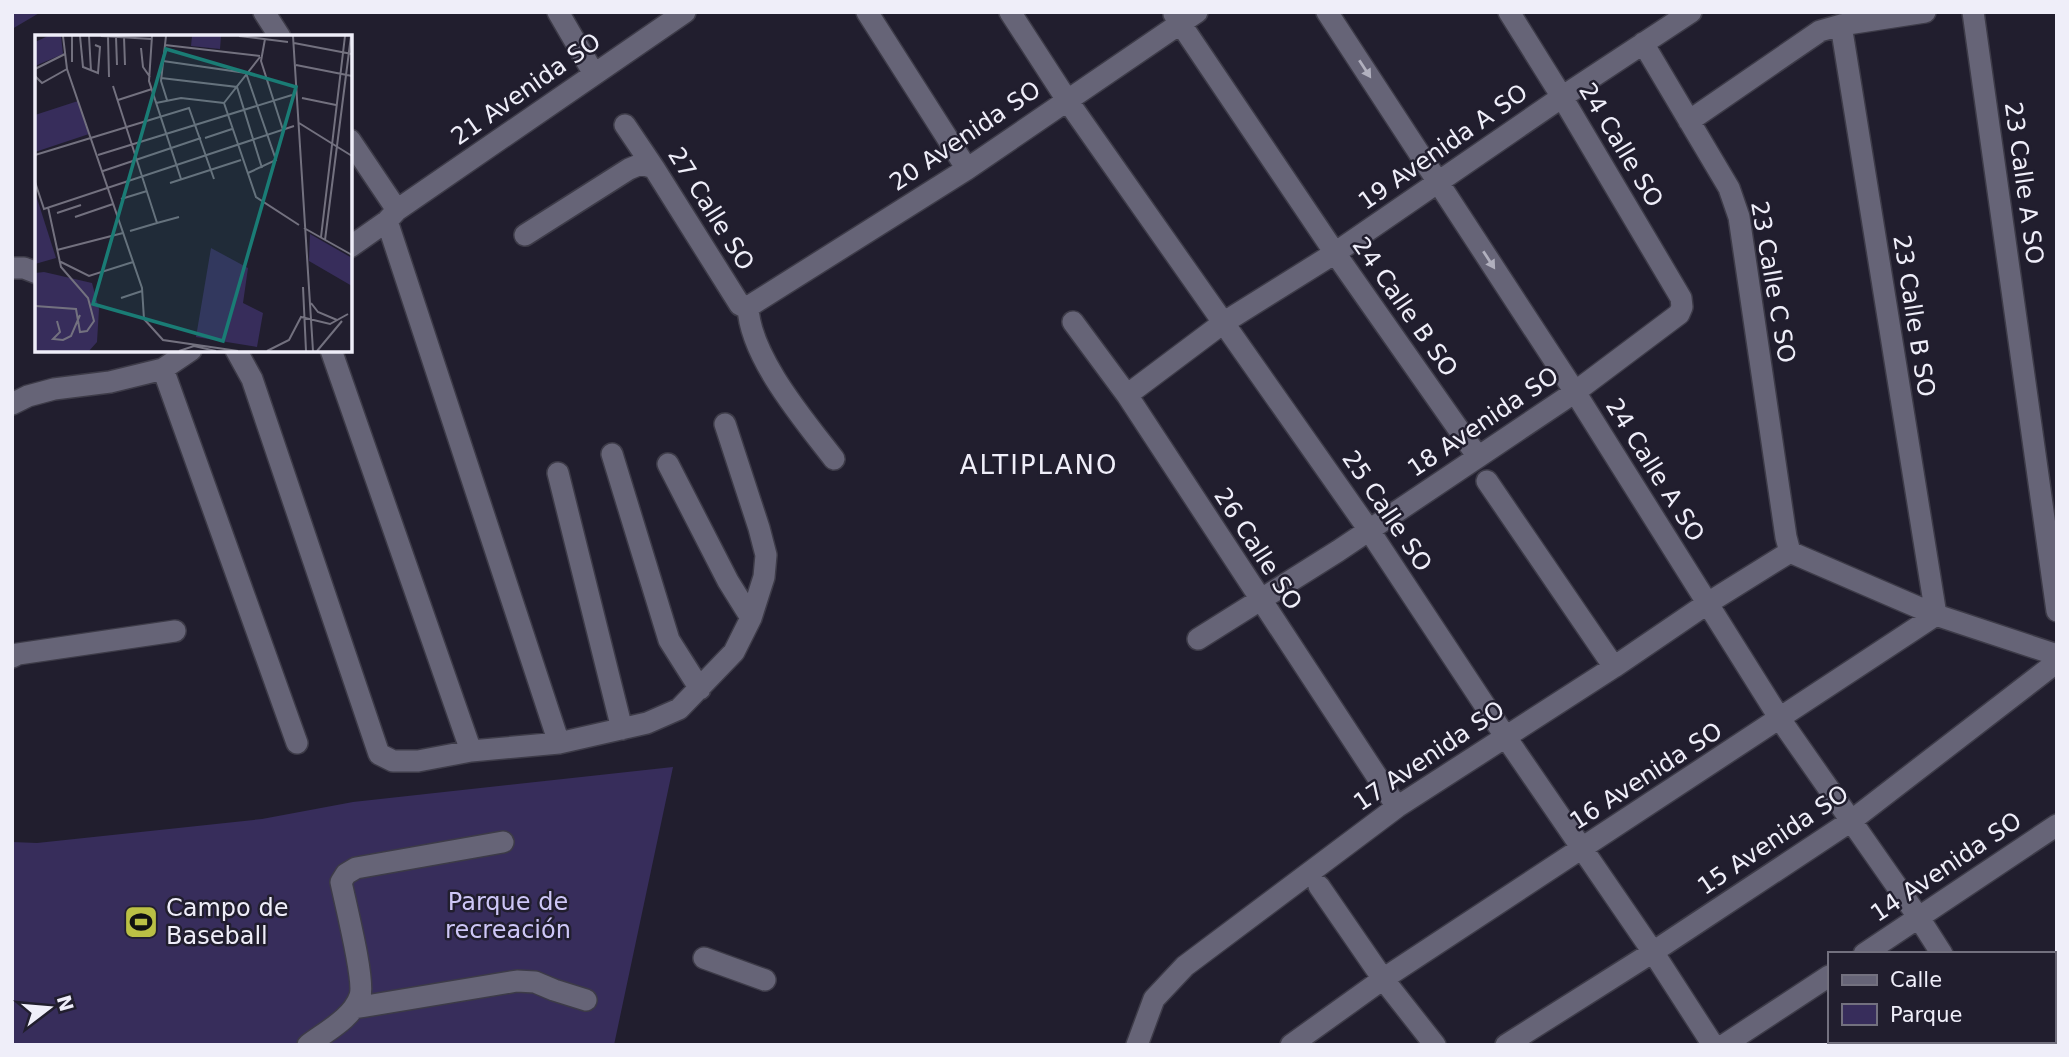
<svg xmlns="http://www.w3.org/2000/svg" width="2069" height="1057" viewBox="0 0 2069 1057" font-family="'DejaVu Sans',sans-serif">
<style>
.green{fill:#372d5b}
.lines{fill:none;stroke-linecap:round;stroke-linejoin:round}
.minor-casing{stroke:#3d3b48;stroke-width:24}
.highway-casing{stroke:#3d3b48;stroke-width:24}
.minor{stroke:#666477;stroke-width:21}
.highway{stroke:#b2a5f2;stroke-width:21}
.oneway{fill:#b1b0be}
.labels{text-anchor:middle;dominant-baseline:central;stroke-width:5;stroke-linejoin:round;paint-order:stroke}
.street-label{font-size:24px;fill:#efeef9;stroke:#211e2e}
.park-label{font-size:24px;fill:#cec7f7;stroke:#211e2e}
.poi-label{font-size:24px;fill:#efeef9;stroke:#211e2e;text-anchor:start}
.neighbourhood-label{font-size:26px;letter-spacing:2px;fill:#efeef9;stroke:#211e2e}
.inset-road{fill:none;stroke:#73717f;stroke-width:2}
.view{fill:#1a7c75;fill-opacity:0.15;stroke:#1a7c75;stroke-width:3.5}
.inset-edge{fill:none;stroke:#efeef9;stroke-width:3.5}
</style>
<rect width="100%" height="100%" fill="#211e2e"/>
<path class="green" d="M12 12H41L12 29Z
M673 767 614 1045H12V842L37 843 262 819 353 802Z"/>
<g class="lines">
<g class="minor-casing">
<path id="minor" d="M264 12 280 37
M558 12 594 74
M867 12 967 169
M1010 12 1067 100 1369 530 1505 736 1653 952 1713 1045
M1327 12 1575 392 1780 719 1919 918 1942 954
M1973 12 2057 611
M1174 14 1335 253 1478 457
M1643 43 1729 188 1739 217 1786 537 1790 552
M1689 121 1820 31 1841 25 1925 12
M625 125 654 168 740 305 748 307 967 169 1197 12
M350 140 397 210
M387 221 559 743
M525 235 629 169 641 164 654 168
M350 247 387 221 397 210 685 12
M12 268H24L37 273
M748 307C750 357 804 420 834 459
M1073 322 1127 395 1397 807
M236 350 252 379 379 754 393 761H418L471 751 559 743 647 723 679 709 734 652 751 618 764 577 766 555 759 528 725 424
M331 350 471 751
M163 369 297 743
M1127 395 1223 323 1335 253 1562 97 1691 12
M12 404 28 396 54 389 110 382 163 369 191 350
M612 454 669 640 700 689
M668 464 728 581 751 618
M558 473 622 729
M1487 481 1614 667
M1790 552 1936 615 2057 655
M1198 639 1338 551 1575 392 1679 314 1682 307 1681 298 1562 97 1509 12
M12 657 18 654 175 631
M1319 886 1383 979 1435 1045
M1864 954 2057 825
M704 958 765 980
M354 1008 517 981 535 982 554 990 586 1000
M308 1045C325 1032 353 1018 360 996 365 980 345 902 341 882L346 874 356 868 503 842
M1137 1045 1154 999 1185 966 1397 807 1614 667 1708 603 1790 552
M1291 1045 1383 979 1936 615 1841 25
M1506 1045 1653 952 1851 821 2057 662
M1724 1045 1829 976"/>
</g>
<g class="highway-casing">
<path id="highway" d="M2053 1025 2057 1024
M1999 1045 2008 1041"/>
</g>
<use href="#minor" class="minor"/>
<use href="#highway" class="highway"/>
</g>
<defs><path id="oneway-solid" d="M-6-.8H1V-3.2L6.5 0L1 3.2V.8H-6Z" transform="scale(1.75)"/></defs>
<g class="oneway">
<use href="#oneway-solid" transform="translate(1365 69) rotate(57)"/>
<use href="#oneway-solid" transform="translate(1489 260) rotate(57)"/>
</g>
<defs>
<g id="stadium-square" transform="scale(1.75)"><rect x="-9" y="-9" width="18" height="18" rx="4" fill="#bbc045" stroke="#211e2e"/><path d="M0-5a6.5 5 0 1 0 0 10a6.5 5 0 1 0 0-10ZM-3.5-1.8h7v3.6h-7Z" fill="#111"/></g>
</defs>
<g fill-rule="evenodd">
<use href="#stadium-square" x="141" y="922"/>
</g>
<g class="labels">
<g class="street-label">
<text transform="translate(526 89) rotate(-35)">21 Avenida SO</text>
<text transform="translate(965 136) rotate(-34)">20 Avenida SO</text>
<text transform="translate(1621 145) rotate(59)">24 Calle SO</text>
<text transform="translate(1443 147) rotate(-35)">19 Avenida A SO</text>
<text transform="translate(2024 183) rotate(82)">23 Calle A SO</text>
<text transform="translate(711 209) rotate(58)">27 Calle SO</text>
<text transform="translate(1773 282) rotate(80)">23 Calle C SO</text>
<text transform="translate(1405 307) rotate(55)">24 Calle B SO</text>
<text transform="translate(1914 316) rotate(81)">23 Calle B SO</text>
<text transform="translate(1483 422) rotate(-34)">18 Avenida SO</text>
<text transform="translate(1655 470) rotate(58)">24 Calle A SO</text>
<text transform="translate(1387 511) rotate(56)">25 Calle SO</text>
<text transform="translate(1258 549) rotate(57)">26 Calle SO</text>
<text transform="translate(1429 756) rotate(-34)">17 Avenida SO</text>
<text transform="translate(1646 776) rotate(-33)">16 Avenida SO</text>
<text transform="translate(1773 840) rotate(-34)">15 Avenida SO</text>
<text transform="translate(1946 867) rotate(-34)">14 Avenida SO</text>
</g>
<g class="park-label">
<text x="508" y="902">Parque de<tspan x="508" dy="28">recreación</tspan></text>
</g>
<g class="poi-label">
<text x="166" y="908">Campo de<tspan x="166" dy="28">Baseball</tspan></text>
</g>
<g class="neighbourhood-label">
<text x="1039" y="465">ALTIPLANO</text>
</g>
</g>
<g transform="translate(35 35)">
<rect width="317" height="317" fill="#211e2e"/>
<path d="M13 1H26L28 19 0 31V7ZM157 1H186L185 14 156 11ZM43 66 54 99 0 117V80ZM0 157 21 223 0 229ZM275 199 317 223V251L274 226ZM176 213 213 233 208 268 228 278 222 312 161 302ZM9 237 57 248 64 274 62 307 54 316H0V238Z" fill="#372d5b"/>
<path class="inset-road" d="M28 1 32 34 107 253 109 284 128 305 203 316M37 1V27M45 1 48 32 63 38 65 12 60 10M54 1 56 36M66 1 117 4M73 1 74 42M117 1 114 46 146 144M131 1 126 46 132 65M204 1 253 7M258 1 278 316M81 2 82 30M89 2 90 30M230 4 226 26 248 95M259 8 317 19M130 10 225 21M106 13 108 32 115 42M128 26 211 38 241 125 213 138M261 30 317 41M0 34 30 19M0 41 7 48 32 34M126 43 202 52 227 133M78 51 122 188 95 196M267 63 301 70M83 65 117 54M121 68 146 63 189 68M189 68 221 162 264 190M189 68 225 22M264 88 317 121M170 103 197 94M0 120 154 73 179 144M63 120 257 60M68 136 166 103M0 147 9 174 259 91M135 148 206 125M86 164 112 156M22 178 46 170M40 182 78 169M122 188 144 182M269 193 317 220M286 202 310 1M290 205 316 1M22 215 88 198M24 226 54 241 98 227M268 252 271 316M86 263 107 256M276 268 283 277 302 285M0 271 41 274 45 297 52 296 59 286 53 263 26 232 13 172M22 286 25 297 18 304 28 305 36 301 45 280M144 316 159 311 181 316M232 316 254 305 266 282 295 289 313 279M282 316 307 286"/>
<path class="view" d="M131 14 261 52 188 306 58 269Z"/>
<rect width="317" height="317" class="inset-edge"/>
</g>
<rect width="2069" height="1057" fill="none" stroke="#efeef9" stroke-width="28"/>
<rect x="1828" y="952" width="228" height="91" fill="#211e2e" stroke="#73717f" stroke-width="2"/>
<rect x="1842" y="975" width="35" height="10" fill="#666477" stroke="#73717f" stroke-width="2"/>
<text x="1890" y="987" font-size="21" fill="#efeef9">Calle</text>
<rect x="1842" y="1004" width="35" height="21" fill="#372d5b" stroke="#73717f" stroke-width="2"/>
<text x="1890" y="1022" font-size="21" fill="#efeef9">Parque</text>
<g transform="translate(49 1008) rotate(74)" stroke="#211e2e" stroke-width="5" paint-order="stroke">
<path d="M0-5L12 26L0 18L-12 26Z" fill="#efeef9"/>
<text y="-10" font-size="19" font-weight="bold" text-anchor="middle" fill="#efeef9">N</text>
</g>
</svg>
